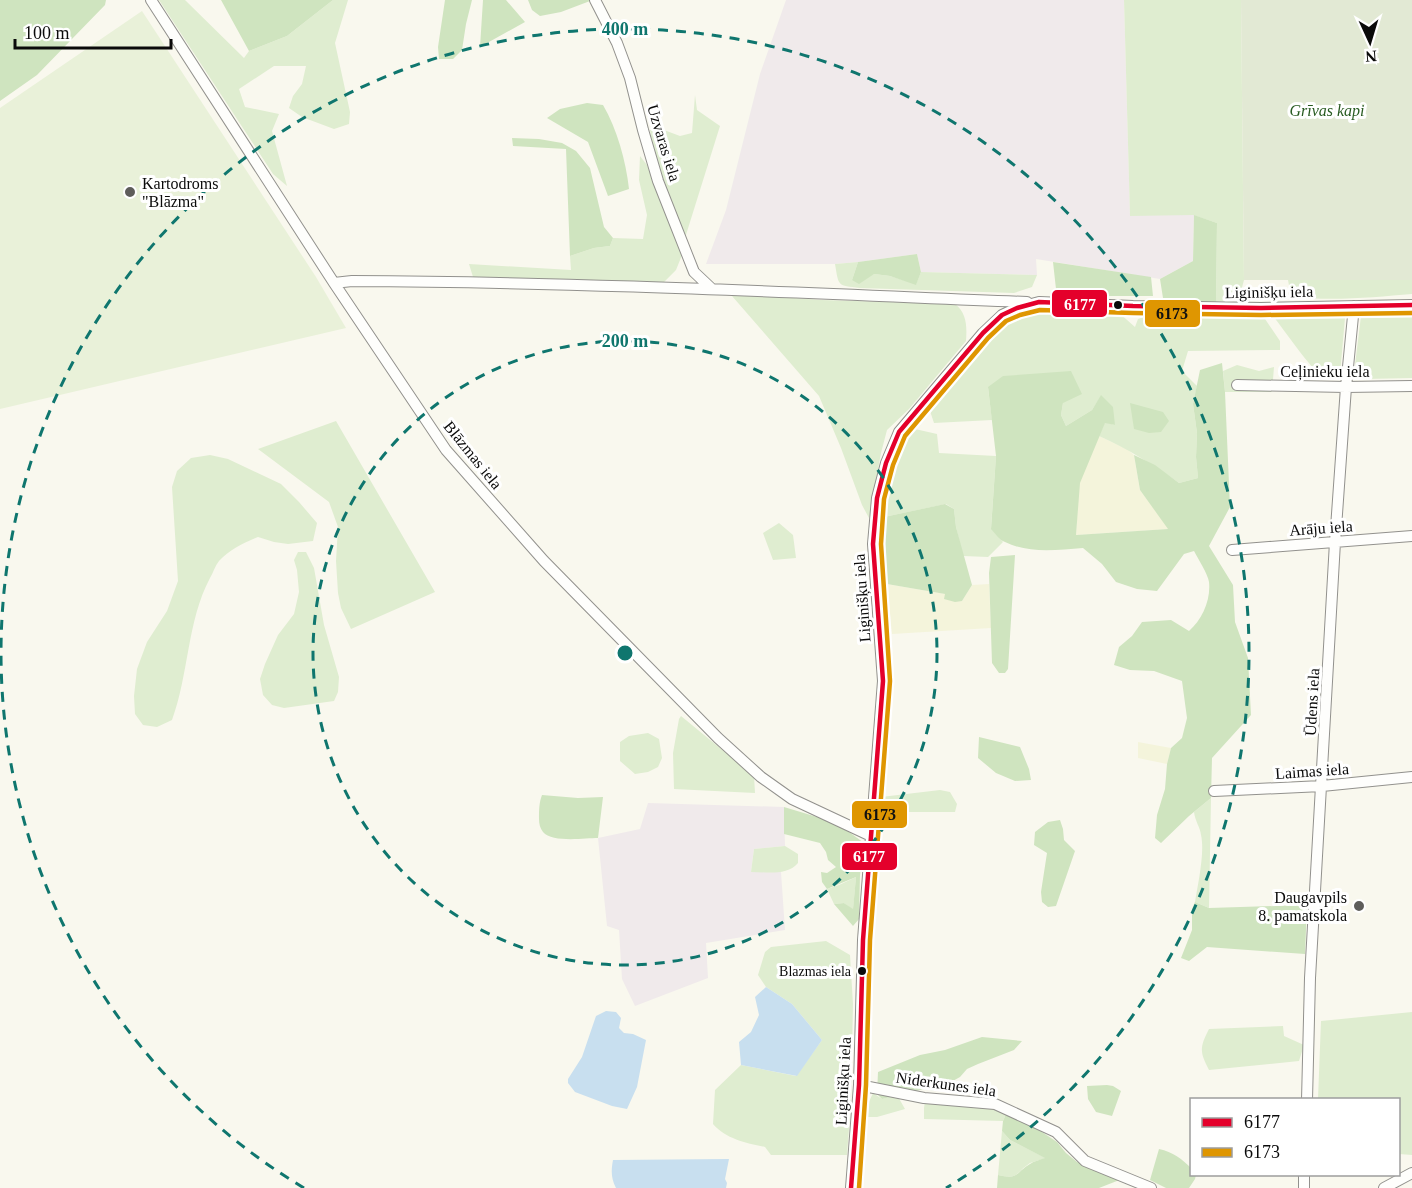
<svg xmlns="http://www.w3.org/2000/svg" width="1412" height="1188" viewBox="0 0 1412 1188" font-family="Georgia,serif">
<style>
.industrial{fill:#f0eaeb}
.farmland{fill:#f4f4db}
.green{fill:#dfedd0}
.forest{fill:#cfe4bf}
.cemetery{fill:#e2e9d4}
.pitch{fill:#e9f1d9}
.water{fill:#c8dfef}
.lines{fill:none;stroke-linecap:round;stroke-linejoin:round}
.minor-casing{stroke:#92918d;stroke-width:12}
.minor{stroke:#fefefc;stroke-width:10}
.bus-1-casing{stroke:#fff;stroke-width:9}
.bus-2-casing{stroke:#fff;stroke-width:9}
.bus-1{stroke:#e4002b;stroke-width:4.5}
.bus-2{stroke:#df9601;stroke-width:4.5}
.ring{fill:none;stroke:#0f766e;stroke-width:3;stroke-dasharray:10 8}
.poi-dot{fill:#5e5d5a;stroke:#fff;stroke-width:2}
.bus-dot{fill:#0a0a0a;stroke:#fff;stroke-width:2}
.labels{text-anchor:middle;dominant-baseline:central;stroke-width:6;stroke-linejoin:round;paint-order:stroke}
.bus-label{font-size:14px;fill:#0a0a0a;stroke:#fff;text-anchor:end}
.park-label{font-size:16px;font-style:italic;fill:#285b21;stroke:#fff}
.street-label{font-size:16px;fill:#0a0a0a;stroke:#fff}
.poi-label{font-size:16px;fill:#0a0a0a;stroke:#fff;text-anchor:start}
.centre{fill:#0f766e;stroke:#fff;stroke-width:3}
.ring-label{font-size:18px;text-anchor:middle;font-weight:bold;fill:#0f766e;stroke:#fff;stroke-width:6;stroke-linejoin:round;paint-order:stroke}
.line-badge{stroke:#fff;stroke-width:2}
.badge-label{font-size:16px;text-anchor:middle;font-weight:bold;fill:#fff}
.pale-badge-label{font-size:16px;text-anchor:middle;font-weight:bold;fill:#111}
</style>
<rect width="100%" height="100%" fill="#f9f8ee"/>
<path class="industrial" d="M786 0H1124L1130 215H1194L1193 261 1160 279 1036 259 1037 275 921 272 917 254 858 262 835 264H706L726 210 760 74Z
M648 803 784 807 785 846 754 849 751 872H781L785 930 706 943 708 978 635 1006 622 979 619 930 607 926 598 838 640 829Z"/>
<path class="farmland" d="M1099 436 1127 449 1134 455 1140 490 1169 529 1076 535 1079 483Z
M887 584 945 594 962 601 972 585 989 584 991 628 892 634Z
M1138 742 1171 748 1167 764 1138 758Z"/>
<path class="green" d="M159 0H185L244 58 249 51 287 36 333 0H348L335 43 350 112 349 124 334 129 302 117 289 108 293 96 302 84 306 66H274L239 89 245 107 279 114 272 131 287 186 273 174Z
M1124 0H1241L1244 280 1240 295 1233 299 1216 302 1217 223 1193 215 1130 216Z
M695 95 697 110 720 126 685 238 654 156 650 130H664L680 136 692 133Z
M640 156 647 165 682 255 676 270 663 283 473 277 469 264 571 270 570 256 594 248 610 246 613 238 643 239 647 215 639 180Z
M858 262 852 280 874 274 890 276 916 284 921 272 1037 275 1032 287 1014 293 860 288C837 285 839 287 835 264Z
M1288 280H1412V294C1375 297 1328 302 1291 296Z
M751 295 822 300 955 304C967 313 967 327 966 341L909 409 887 430 881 453 869 518 862 505 841 448 819 396 732 296Z
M1036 312H1118L1135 327 1138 319 1147 316H1263L1280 341V350L1188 351 1182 371 1197 386 1193 404 1197 433 1196 457 1198 478 1179 483C1154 465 1128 449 1099 436L1105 422 1115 425 1101 396 1092 410 1066 426 1061 415 1063 403 988 388 992 420 934 423 930 411 999 325 1012 317Z
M1334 313 1345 318 1340 374C1334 379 1330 380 1323 377 1313 372 1282 327 1273 316Z
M1412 314V378L1365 379 1354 373 1361 316 1370 315Z
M1237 365 1259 371 1274 367 1272 392H1225L1223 371Z
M336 421 435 592 351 629 341 608 338 593 336 561 338 527 329 502 258 449Z
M915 429 937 434 939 453 996 456 991 528 1003 542 988 557 963 556 956 527 954 509 946 504 884 517 887 492 905 443Z
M210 455 228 459 281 484 299 502 317 523 313 541 288 544 274 542 258 537C244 543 229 550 219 561 215 566 213 573 210 578 187 621 189 674 172 720L157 727 143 725 135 714 134 696 137 669 147 642 167 611 178 581 172 487 177 471 191 458Z
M779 523 793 535 796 558 773 560 763 533Z
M298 552H306L314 568 324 625 339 677 338 692 334 701 284 708 272 705 263 695 260 679 265 664 278 635 294 614 299 592 297 570 294 560Z
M681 716 754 776 755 793 674 789 673 753 679 719Z
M648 733 659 739 662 758 658 767 648 772 635 774 620 761V742L629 736Z
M940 790 950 792 957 804 955 812H904L880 813 881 797Z
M1211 798 1209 908 1195 902C1198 884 1205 852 1201 835 1200 827 1195 821 1194 812Z
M785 846 798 854V863C787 876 767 872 751 872L754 849Z
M856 877 853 910 844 903 834 904 827 889 839 885Z
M826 941 850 955 853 1004 851 1102 847 1155H771L765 1147C746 1143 726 1139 713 1124L715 1090 741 1065 796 1076 822 1040 792 1004 766 987 758 975 765 952 771 947Z
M1412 1012V1155L1399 1154 1398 1100 1318 1099 1321 1021Z
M1283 1026 1284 1036 1304 1045 1299 1061 1209 1070C1199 1051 1200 1047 1209 1029Z
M873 1093 882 1099 897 1095 905 1109 877 1117H868V1104Z
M925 1101 987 1107 1006 1114 1003 1121 924 1119V1108Z
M1002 1131 1010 1140 1046 1158C1041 1160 1035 1161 1030 1163 1015 1173 1019 1180 998 1175Z"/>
<path class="forest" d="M0 0H106L105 5 37 75 0 101Z
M221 0H333L287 36 249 51Z
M445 0H472L466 24 462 50 453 59H439L438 47Z
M483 0H506L525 22 480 47Z
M528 0H590V1L561 12 540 16 532 10Z
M587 103 603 105C617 129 626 161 629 189L608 196 588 142 547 118 560 109Z
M512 138 539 139 562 143 576 151 590 168 604 227 613 238 610 246 594 248 570 256 566 149 513 146Z
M1194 215 1217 223 1216 302 1167 303 1163 298 1160 279 1193 261Z
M917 254 921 272 916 285 890 276 874 274 859 284 852 280 858 262Z
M1053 262 1151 277 1153 296H1063L1056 289Z
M1222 363 1225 392 1230 507 1209 546 1233 585 1235 622 1248 658 1251 715 1212 758 1211 798 1189 816 1161 843 1155 838 1157 815 1165 789 1167 764 1171 748 1182 738 1187 718 1182 681 1154 671 1130 670 1114 665 1119 647 1132 636 1142 622 1171 620 1189 631C1202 620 1211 600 1209 582 1208 574 1198 559 1194 551L1184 554 1157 591 1137 589 1116 582 1102 564 1083 548C1057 550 1029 554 1005 542 999 540 995 533 991 529L996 456 988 387 1003 376 1071 371 1082 394 1063 403 1061 415 1066 426 1092 410 1101 395 1113 407 1115 425 1105 423 1080 483 1076 535 1168 529 1140 490 1134 455 1155 465 1179 483 1198 478 1196 457 1197 433 1193 404 1200 370Z
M1130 403 1163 412 1169 421 1161 432 1149 433 1134 429Z
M945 504 954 509 956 527 972 585 962 601 955 602 944 599 945 594 887 584 884 517Z
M1015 555 1008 669 1005 673H999L992 663 989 573 991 557Z
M979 737 1020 747 1029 769 1031 780 1015 781 996 773 978 758Z
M542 795 578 798 603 797 598 838C585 838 552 843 543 832 540 828 539 824 539 819 539 810 539 803 542 795Z
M784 807 837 823 864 843 860 875 859 919 853 926 834 904 844 903 853 909 856 877 827 889 822 882 821 872 827 873 836 867 828 860 826 852 820 843 784 834Z
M1060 820 1063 829 1064 840 1075 851 1056 906 1048 907 1042 902 1041 892 1047 853 1034 845 1035 832 1048 822Z
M1195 902 1209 908 1307 905 1305 954 1207 947 1189 961 1181 958 1192 930V909Z
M982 1037 1022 1041 1014 1050 978 1064 967 1069 960 1077 935 1091 924 1089 882 1099 877 1094 878 1072 920 1055 945 1050Z
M1107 1085 1113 1086 1121 1091 1112 1116 1096 1112 1088 1099 1087 1086Z
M1006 1114 1027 1122 1057 1142 1066 1153 1077 1162 1122 1179 1099 1188H997L998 1175C1019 1180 1015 1173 1030 1164 1034 1161 1040 1160 1045 1158L1010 1140 1002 1131 1003 1121Z
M1159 1149C1173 1152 1182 1159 1191 1168L1192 1174 1196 1175 1195 1179 1189 1188H1166L1150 1180Z"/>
<path class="cemetery" d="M1241 0H1412V280H1244Z"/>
<path class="pitch" d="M142 11 316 277 346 328 0 409V108Z"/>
<path class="water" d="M766 987 792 1004 822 1040 797 1076 741 1065 739 1042 751 1032 759 1015 755 997Z
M606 1011 616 1012 621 1018 619 1028 624 1033 633 1034 646 1040 637 1087 627 1109 612 1106 575 1092 568 1083V1079L582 1057 596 1016Z
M729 1159 725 1179 727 1183 726 1188H616C611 1178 611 1171 613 1160Z"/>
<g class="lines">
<g class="minor-casing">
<path id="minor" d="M151 0 334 283 446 450 544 561 718 738 761 777 792 799 871 836
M595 0 617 43 630 78 643 130 658 181 694 272 712 289
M334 283 352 281C577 282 802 293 1027 302
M1237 385 1346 387 1412 386
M1232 550 1412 536
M1214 791 1322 786 1412 777
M859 1085 924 1098 995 1104 1056 1132 1085 1161 1151 1188
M1307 1100 1310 978 1335 542 1346 387 1354 306
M851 1188 859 1085 863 940 883 681 873 544 877 498 886 463 899 432 983 333 1002 315 1017 308 1039 302 1133 306 1261 308 1412 305
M1304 1188V1174
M1384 1188 1412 1173"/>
</g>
<use href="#minor" class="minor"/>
<g class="bus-1-casing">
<path id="bus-1" d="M851 1188 859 1085 863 940 883 681 873 544 877 498 886 463 899 432 983 333 1002 315 1017 308 1039 302 1133 306 1261 308 1412 305"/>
</g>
<g class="bus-2-casing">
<path id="bus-2" d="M859 1188 866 1085 870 940 890 681 881 544 884 499 893 465 905 436 988 338 1006 321 1020 315 1040 310 1133 313 1261 315 1412 313"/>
</g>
<use href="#bus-1" class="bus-1"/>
<use href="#bus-2" class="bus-2"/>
</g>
<g class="ring">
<circle cx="625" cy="653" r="312"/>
<path d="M304 1188A624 624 0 1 1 946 1188"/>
</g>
<g class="poi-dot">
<circle cx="130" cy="192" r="6"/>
<circle cx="1359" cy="906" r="6"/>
</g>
<g class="bus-dot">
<circle cx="1118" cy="305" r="5"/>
<circle cx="862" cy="971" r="5"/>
</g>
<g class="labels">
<g class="bus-label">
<text x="851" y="971">Blazmas iela</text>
</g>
<g class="park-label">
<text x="1327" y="110">Grīvas kapi</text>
</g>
<g class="street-label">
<text transform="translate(664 143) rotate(73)">Uzvaras iela</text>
<text transform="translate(1269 292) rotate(-1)">Liginišķu iela</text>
<text x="1325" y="371">Ceļinieku iela</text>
<text transform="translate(473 455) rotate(51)">Blāzmas iela</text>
<text transform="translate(1321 528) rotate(-4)">Arāju iela</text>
<text transform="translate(862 598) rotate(-94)">Liginišķu iela</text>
<text transform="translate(1312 702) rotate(-87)">Ūdens iela</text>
<text transform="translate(1312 771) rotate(-4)">Laimas iela</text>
<text transform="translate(843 1081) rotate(-87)">Liginišķu iela</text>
<text transform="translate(946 1084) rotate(8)">Niderkunes iela</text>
</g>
<g class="poi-label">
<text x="142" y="183">Kartodroms<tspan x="142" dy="18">"Blāzma"</tspan></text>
<text x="1347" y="897" text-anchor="end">Daugavpils<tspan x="1347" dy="18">8. pamatskola</tspan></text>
</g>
</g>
<circle cx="625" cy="653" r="9" class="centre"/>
<g class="ring-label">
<text x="625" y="35">400 m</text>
<text x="625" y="347">200 m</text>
</g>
<g class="line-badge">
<rect x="1051" y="289" width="57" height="29" rx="6" fill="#e4002b"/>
<rect x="1144" y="299" width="57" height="29" rx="6" fill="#df9601"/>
<rect x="851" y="800" width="57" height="29" rx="6" fill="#df9601"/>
<rect x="841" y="842" width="57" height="29" rx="6" fill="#e4002b"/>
</g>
<g class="badge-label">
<text x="1080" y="310">6177</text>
<text x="869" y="862">6177</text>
</g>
<g class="pale-badge-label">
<text x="1172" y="319">6173</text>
<text x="880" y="820">6173</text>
</g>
<rect x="1190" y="1098" width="210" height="78" fill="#ffffff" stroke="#9d9d9d" stroke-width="1.5"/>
<rect x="1202" y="1118" width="30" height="9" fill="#e4002b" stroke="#9d9d9d" stroke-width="1.5"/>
<text x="1244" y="1128" font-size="18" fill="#0a0a0a">6177</text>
<rect x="1202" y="1148" width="30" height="9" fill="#df9601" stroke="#9d9d9d" stroke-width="1.5"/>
<text x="1244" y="1158" font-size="18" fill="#0a0a0a">6173</text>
<g transform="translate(1370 42) rotate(176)" stroke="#ffffff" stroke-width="4.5" paint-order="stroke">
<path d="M0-4.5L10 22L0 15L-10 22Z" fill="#0a0a0a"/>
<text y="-9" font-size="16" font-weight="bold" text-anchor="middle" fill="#0a0a0a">N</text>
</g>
<path d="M15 39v9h156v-9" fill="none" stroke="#0a0a0a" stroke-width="3"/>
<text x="24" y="39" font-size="18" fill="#0a0a0a" stroke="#ffffff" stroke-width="4.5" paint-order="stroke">100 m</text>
</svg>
